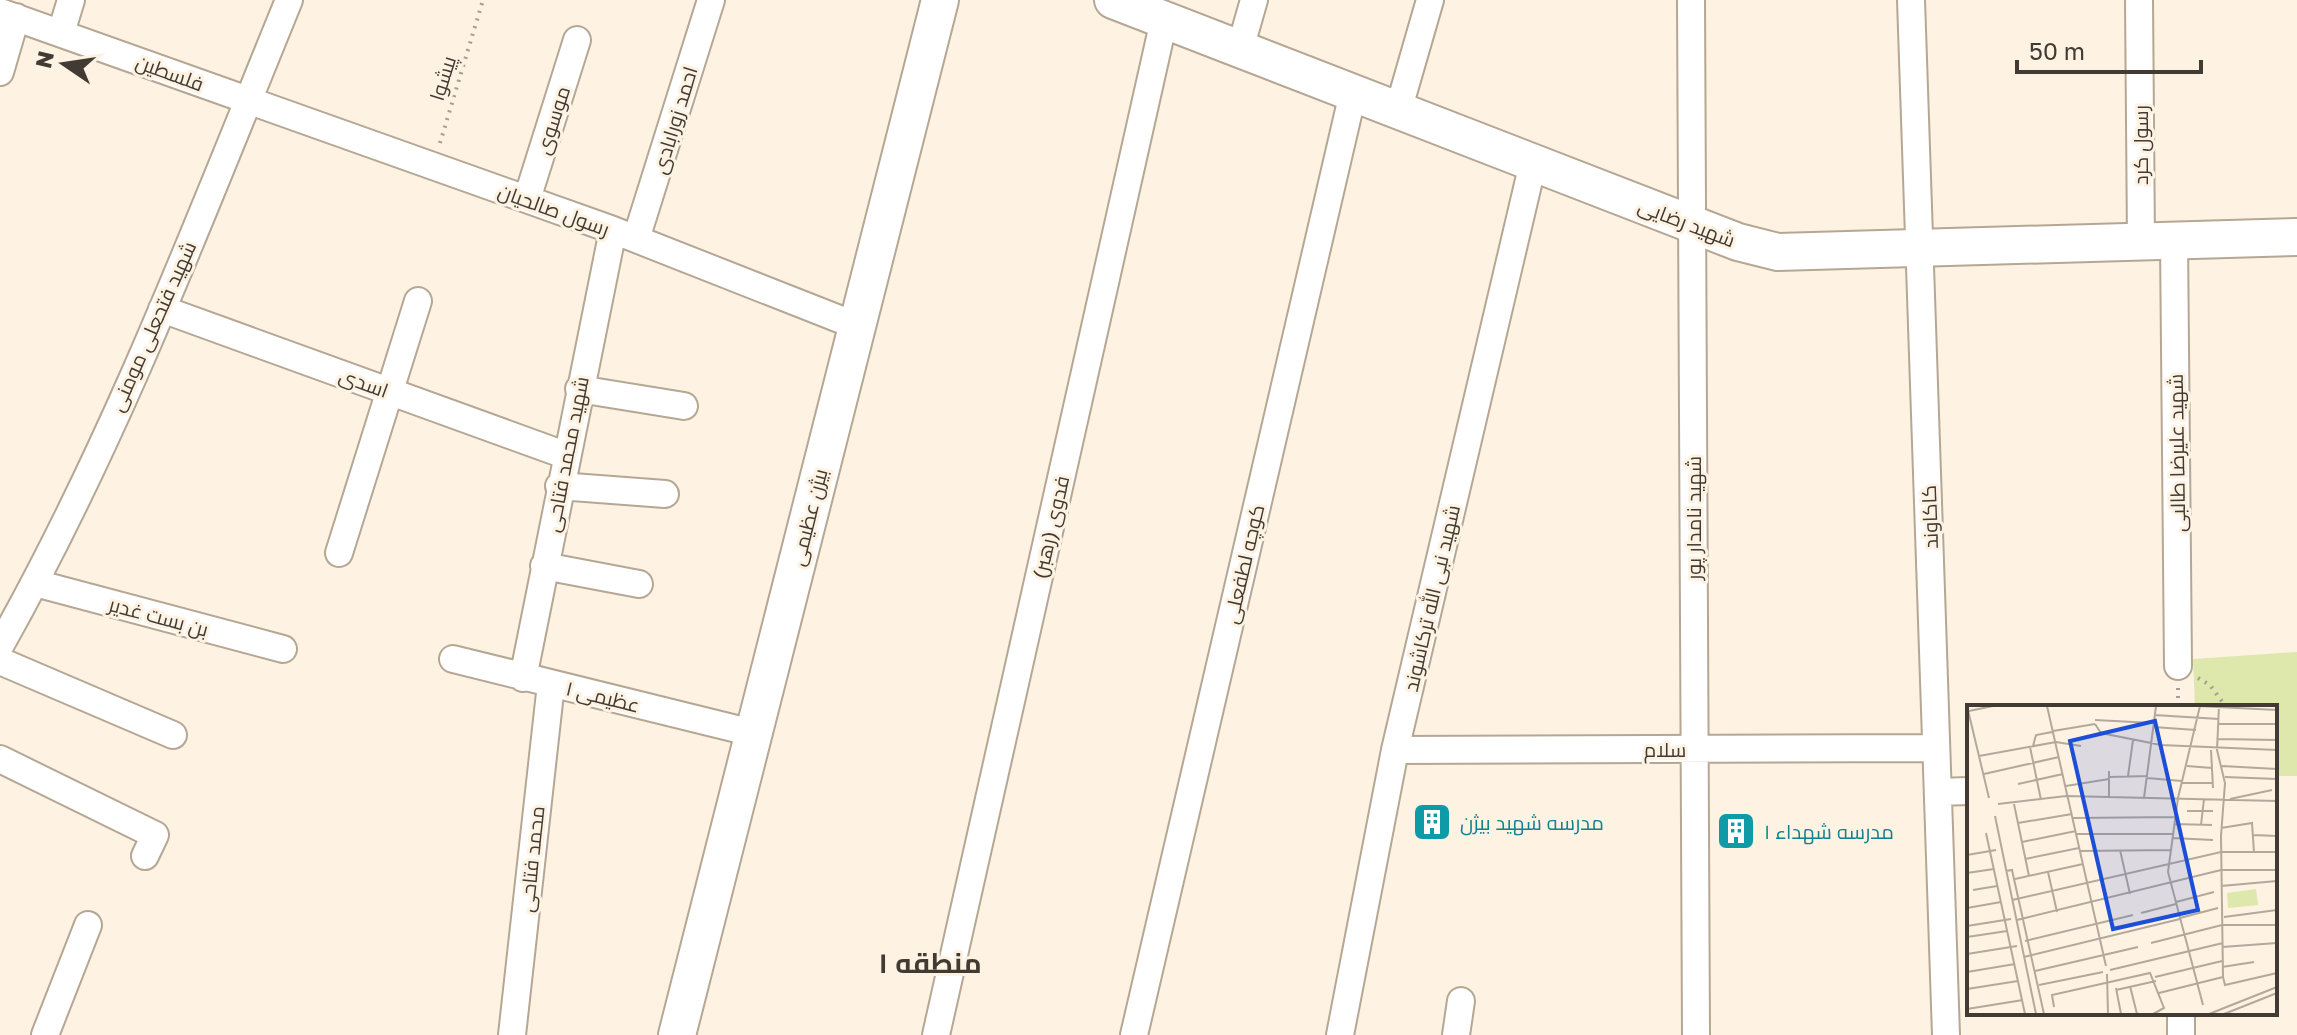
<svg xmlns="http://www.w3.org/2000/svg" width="2297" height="1035" viewBox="0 0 2297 1035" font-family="'Golos Text',Cairo,sans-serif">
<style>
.green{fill:#dee8ac}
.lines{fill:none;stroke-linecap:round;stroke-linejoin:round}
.minor-casing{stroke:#b5a794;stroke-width:30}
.secondary-casing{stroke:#b5a794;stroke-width:40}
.path{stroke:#a79d92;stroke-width:4;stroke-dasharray:2 6;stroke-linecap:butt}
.minor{stroke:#fff;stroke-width:26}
.secondary{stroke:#fff;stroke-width:36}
.labels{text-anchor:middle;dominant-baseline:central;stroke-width:6;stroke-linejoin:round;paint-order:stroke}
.street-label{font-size:20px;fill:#413b34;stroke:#fef2e2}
.culture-label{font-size:20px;fill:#0d838f;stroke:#fef2e2;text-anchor:start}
.district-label{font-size:28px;font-weight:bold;fill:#413b34;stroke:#fef2e2}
.inset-road{fill:none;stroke:#b2a99c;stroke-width:2}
.view{fill:#1d4ed8;fill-opacity:0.15;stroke:#1d4ed8;stroke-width:4}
.inset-edge{fill:none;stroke:#413b34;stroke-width:4}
</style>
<rect width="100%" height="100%" fill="#fef2e2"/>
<path class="green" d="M2297 652V776H2275V707H2195L2193 659Z"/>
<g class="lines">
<g class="minor-casing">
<path id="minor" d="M1691 0 1696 1035
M1911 0 1946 1035
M2139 0 2141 242
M0 12 613 230 857 326
M61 33 71 0
M1240 49 1254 0
M0 72 16 17
M1398 111 1430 0
M527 199 577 40
M636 239 711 0
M2174 241 2178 666
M162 309 565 455
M579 389 684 406
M559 486 665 494
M339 553 418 301
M544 566 639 584
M35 583 283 649
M0 646C116 440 200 218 289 0
M453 659 753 733
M0 661 173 735
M523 678 613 230
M1395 750 1936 748
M0 759 155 835 145 856
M1938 792 1969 791
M2181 1013V1035
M45 1035 88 925
M512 1035 551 684
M936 1035 1164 20
M1134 1035 1353 93
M1340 1035 1395 750 1533 163
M1456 1035 1461 1001"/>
</g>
<g class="secondary-casing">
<path id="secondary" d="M1113 0 1738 242 1778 252 2297 237
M677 1035 940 0"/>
</g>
<path class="path" d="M440 143 483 0
M2198 678 2210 685 2226 707
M2178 688V707"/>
<use href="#minor" class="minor"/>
<use href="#secondary" class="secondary"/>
</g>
<defs>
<g id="building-square" transform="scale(2)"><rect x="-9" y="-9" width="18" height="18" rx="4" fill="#0f9aa8" stroke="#fef2e2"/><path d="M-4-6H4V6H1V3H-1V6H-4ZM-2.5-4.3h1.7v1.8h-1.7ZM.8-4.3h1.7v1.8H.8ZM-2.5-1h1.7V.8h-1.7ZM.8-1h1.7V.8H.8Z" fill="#fff"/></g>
</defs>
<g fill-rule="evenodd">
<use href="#building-square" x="1432" y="822"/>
<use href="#building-square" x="1736" y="831"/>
</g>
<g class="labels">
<g class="street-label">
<text transform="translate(170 72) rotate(20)">فلسطین</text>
<text transform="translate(442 78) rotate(-73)">پیشوا</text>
<text transform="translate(552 120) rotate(-72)">موسوی</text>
<text transform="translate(674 120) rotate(-73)">احمد زورابادی</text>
<text transform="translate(2140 145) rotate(-90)">رسول کرد</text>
<text transform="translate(554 209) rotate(20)">رسول صالحیان</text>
<text transform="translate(1687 222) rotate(21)">شهید رضایی</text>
<text transform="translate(152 326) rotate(-66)">شهید فتحعلی مومنی</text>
<text transform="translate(364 382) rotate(20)">اسدی</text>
<text transform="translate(2176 453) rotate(-91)">شهید علیرضا طالبی</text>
<text transform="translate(566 454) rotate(-79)">شهید محمد فتاحی</text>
<text transform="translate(808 517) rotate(-76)">بیژن عظیمی</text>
<text transform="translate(1929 517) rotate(-92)">کاکاوند</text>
<text transform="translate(1693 518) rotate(-90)">شهید نامدار پور</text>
<text transform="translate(1050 527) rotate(-77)">فدوی (رهبر)</text>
<text transform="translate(1243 564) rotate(-77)">کوچه لطفعلی</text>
<text transform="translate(1431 598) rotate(-77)">شهید نبی الله ترکاشوند</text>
<text transform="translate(159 616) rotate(15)">بن بست غدیر</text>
<text transform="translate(603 696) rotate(14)">عظیمی ۱</text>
<text x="1665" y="749">سلام</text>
<text transform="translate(531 859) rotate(-84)">محمد فتاحی</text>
</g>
<g class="culture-label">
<text x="1460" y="822">مدرسه شهید بیژن</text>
<text x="1764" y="831">مدرسه شهداء ۱</text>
</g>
<g class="district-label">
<text x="930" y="962">منطقه ۱</text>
</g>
</g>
<g transform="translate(1967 705)">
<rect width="310" height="310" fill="#fef2e2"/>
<path d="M289 184 291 200 261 203 260 188Z" fill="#dee8ac"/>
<path class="inset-road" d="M0 1 22 93M80 1 139 261M231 1 310 5M233 1 211 93 201 167 236 300M252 1 250 45 258 78 254 131 256 272M2 6 26 1M187 10 252 14M128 15 186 18M128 19 134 28 194 40 310 45M251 19H310M186 22 229 25M86 26 128 19M250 34 310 35M66 41 69 30 85 27M63 42 74 95M244 45 246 83M12 51 89 37 114 41M220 61 245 63M255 61 310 64M17 69 92 52M161 71 166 35M142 72 181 71M258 72 310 74M180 73 215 76M215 78H246M51 79 96 69M99 81 142 74M142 92V66M177 93 189 1M263 94 305 85M31 99 99 91 310 96M47 99 62 171M220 106H246M28 111 69 309M106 113 208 112M51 118 105 109M207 119 245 120M234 120 237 94M254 123 285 118 287 147M19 128 58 309M109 129H206M286 130 310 131M205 133 246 135M55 137 109 126M153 145 163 189M113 146 204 145M0 150 29 145M58 154 112 143M39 166 45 165 77 309M81 167 90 207M0 168 27 164M48 174 116 159M254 181 310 176M6 185 30 181M45 195 254 147H310M209 197 247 187M0 203 34 197M174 208 209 199M257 212 310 205M213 213 251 203M50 215 254 165H310M0 221 44 214M0 232 40 226M58 236 166 210M184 238 255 220H310M255 242 310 238M0 249 50 241M57 252 213 214M255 262 287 257M143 265 256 238M68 266 171 242M0 267 48 259M140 269 141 309M188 272 255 256M256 272 258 280 310 268M72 280 136 267M163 281 170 309M149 283 154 309M0 284 51 276M149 285 189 276M192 288 256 272M87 302 85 290 183 268 197 303 186 309M0 304 56 295M242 309 310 282M257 309 310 288"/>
<path class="view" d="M188 16 231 205 146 224 103 36Z"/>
<rect width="310" height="310" class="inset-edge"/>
</g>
<g transform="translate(64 64) rotate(283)" stroke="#fef2e2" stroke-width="6" paint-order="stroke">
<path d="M0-6L14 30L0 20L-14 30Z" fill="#413b34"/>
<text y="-12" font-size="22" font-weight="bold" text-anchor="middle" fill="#413b34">N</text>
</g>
<path d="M2017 60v12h184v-12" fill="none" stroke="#413b34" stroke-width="4"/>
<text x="2029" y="60" font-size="24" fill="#413b34" stroke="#fef2e2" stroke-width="6" paint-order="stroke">50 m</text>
</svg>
